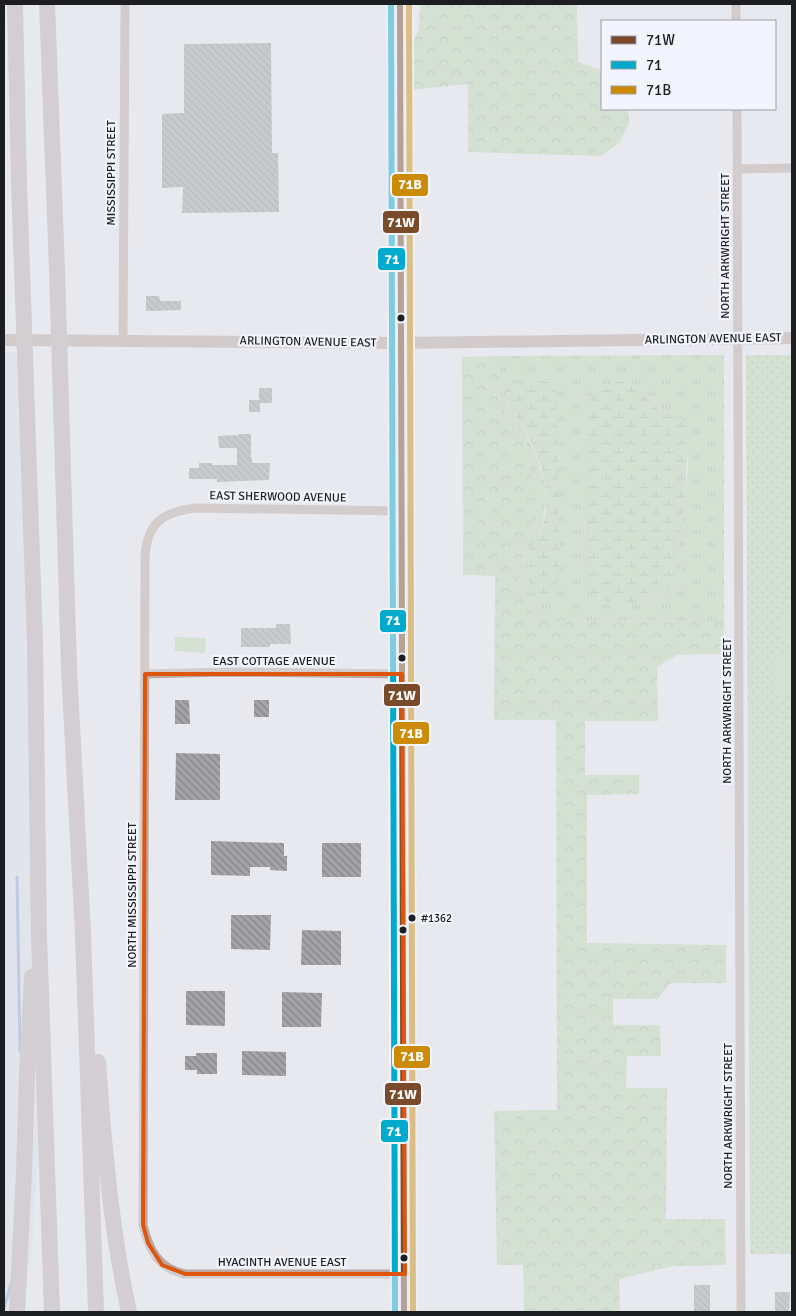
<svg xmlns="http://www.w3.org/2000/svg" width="796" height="1316" viewBox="0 0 796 1316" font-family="Signika,sans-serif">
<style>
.built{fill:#dbdde9}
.grass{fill:url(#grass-tufts);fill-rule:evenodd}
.forest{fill:url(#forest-crowns)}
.wetland{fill:url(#wetland-marsh)}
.park{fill:url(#park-dots)}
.pitch{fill:#bbd5af}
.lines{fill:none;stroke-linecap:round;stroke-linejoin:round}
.stream{stroke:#8da5d9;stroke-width:3}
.building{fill:url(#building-back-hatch)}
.street{stroke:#baa8a4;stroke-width:9}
.secondary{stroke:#b8a6a3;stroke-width:12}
.highway{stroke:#baadad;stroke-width:16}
.bus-1-casing{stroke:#f2f4fe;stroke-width:10}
.bus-2-casing{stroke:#f2f4fe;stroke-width:10}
.bus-3-casing{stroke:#f2f4fe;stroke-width:10}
.bus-1{stroke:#7a4b2a;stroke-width:6}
.bus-2{stroke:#00a9ce;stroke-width:6}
.bus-3{stroke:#cb8b07;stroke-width:6}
.marked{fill:none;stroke:#de560d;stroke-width:4;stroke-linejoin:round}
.bus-dot{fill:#1d1e22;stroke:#f2f4fe;stroke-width:2}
.labels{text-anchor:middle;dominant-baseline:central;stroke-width:4.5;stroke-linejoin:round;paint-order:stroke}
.bus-label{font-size:11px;fill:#1d1e22;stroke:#f2f4fe;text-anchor:start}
.street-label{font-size:12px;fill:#1d1e22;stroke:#f2f4fe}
.line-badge{stroke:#f2f4fe;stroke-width:2}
.badge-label{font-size:14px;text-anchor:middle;font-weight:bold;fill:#fff}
</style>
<defs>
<pattern id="grass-tufts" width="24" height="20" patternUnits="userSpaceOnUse" patternTransform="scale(1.25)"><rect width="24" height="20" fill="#bbd5af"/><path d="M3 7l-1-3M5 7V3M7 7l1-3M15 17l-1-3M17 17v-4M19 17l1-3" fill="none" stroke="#a0b696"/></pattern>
<pattern id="forest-crowns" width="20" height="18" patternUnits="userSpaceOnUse" patternTransform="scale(1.25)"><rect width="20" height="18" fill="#bbd5af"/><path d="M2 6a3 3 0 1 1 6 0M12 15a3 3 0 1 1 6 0" fill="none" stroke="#a0b696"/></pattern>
<pattern id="wetland-marsh" width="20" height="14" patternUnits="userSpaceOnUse" patternTransform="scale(1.25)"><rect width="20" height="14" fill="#bbd5af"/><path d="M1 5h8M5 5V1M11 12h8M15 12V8" fill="none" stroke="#a0b696"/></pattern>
<pattern id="park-dots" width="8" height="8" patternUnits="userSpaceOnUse" patternTransform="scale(1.25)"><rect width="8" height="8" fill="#bbd5af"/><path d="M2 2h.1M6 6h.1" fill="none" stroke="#a0b696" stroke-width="1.8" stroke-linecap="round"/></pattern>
<pattern id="building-back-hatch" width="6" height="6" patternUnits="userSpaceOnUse" patternTransform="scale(1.25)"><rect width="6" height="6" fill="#a4a4a8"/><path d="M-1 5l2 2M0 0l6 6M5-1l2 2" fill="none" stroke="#858588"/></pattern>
</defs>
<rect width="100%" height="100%" fill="#e8e9ee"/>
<path class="built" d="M4 352 19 353 30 630 39 1143 32 1247 25 1298 20 1312H4Z"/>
<path class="grass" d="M724 355V621L536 622 518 575 525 542 522 437 501 404 499 356ZM645 390 687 446 688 467 685 500 677 555 682 572 669 591 643 603 584 583V521ZM556 393 548 601 523 560 530 547 542 529 546 499 545 485 536 456 521 423 507 405Z"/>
<path class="forest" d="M420 4H577L578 62 598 69 602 73V109H627L630 121 620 142 601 156 468 152V84L401 91V70L419 29Z
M499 356 501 404 522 437 536 498 525 542 518 575 536 622 724 621 723 654 677 655 657 667 658 721H585V775H639V794L587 795V943L726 945V983H671L657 999H613V1025H660L661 1056H627L626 1088H667L666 1219H725L726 1265 673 1266 619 1279 620 1312H524L523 1265H497L494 1111 557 1110 556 720H494L495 576 463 575 462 357Z"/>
<path class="wetland" d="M523 380H551L556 393 559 563 555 598 548 601C534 594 535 594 529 580 520 562 524 555 535 539 537 536 541 532 542 529 545 521 546 508 546 499 547 476 532 443 521 423 513 409 506 410 505 390L510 385Z
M620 381 645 390 660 411 689 422 685 500 677 555 682 572 669 591 643 603 614 605 597 597 584 583 585 452 588 398 602 386Z"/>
<path class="park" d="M746 355H792V1254H750Z"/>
<path class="pitch" d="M780 615H792V637H780Z
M175 637 206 638 205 653 175 651Z
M773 655 792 656V696H773Z"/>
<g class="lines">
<path class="stream" d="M17 877 20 1051
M4 1308 11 1284"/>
</g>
<path class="building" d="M271 43 272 153H278L279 212 182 213 183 187 162 188V114L184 113V44Z
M146 296H159L160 301H181V310L146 311Z
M259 388H272V403H260V412H249V400H259Z
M239 434H251V458H252V463H270L269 480 217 482V479H189V468H199V463H212V465H237V448H219L218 436 239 435Z
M276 624H290L291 644H270V647H241V628H276Z
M175 700H189L190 724H175Z
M254 700H269V717H254Z
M176 753 220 754V800H175Z
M211 841 284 843V856H287V871L270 870V867H250V876L211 875Z
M322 843H361V877H322Z
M231 915H271L270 950 231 949Z
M302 930 341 931V965H301Z
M186 991H225V1026L186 1025Z
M282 992 322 993 321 1027H282Z
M242 1051 286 1052V1076L242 1075Z
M196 1053H217V1074H197V1070H185V1056H196Z
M694 1285H710V1312H694Z
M775 1292H790L789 1312H775Z"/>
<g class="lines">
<path class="street" d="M736 4V21
M737 109 741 1312
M737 169 792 168
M123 342 125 4
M402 511 195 508C164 512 147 522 145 557L143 1225C149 1250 159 1269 185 1274H405
M145 674 227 672 402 674"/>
<path class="secondary" d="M400 4 404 1312
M4 340 402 343 792 338"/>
<path class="highway" d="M15 4 19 184 35 642 39 936 52 1312
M47 4 57 269 69 669 83 934 96 1312
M98 1062C104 1146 111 1230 129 1312
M17 1312 24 1171 27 1073 32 977"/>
<g class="bus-1-casing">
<path id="bus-1" d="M400 4 404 1312"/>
</g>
<g class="bus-2-casing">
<path id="bus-2" d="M391 4 395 1312"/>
</g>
<g class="bus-3-casing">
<path id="bus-3" d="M409 4 413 1312"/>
</g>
<use href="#bus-1" class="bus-1"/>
<use href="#bus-2" class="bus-2"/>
<use href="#bus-3" class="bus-3"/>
</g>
<path d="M0 0H796V1316H0ZM145 674H402L405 1274H185L162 1265 148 1243 143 1225Z" fill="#e8e9ee" fill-opacity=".55" fill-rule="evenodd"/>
<path class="marked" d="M145 674H402L405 1274H185L162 1265 148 1243 143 1225Z"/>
<g class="bus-dot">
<circle cx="401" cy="318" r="4.5"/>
<circle cx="402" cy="658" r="4.5"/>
<circle cx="412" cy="918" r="4.5"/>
<circle cx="403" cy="930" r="4.5"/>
<circle cx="404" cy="1258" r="4.5"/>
</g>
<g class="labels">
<g class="bus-label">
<text x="421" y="918">#1362</text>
</g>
<g class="street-label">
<text transform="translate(111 173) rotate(-90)">MISSISSIPPI STREET</text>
<text transform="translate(725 246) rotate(-90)">NORTH ARKWRIGHT STREET</text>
<text transform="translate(713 339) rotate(-1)">ARLINGTON AVENUE EAST</text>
<text transform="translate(308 342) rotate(1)">ARLINGTON AVENUE EAST</text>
<text transform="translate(278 497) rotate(1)">EAST SHERWOOD AVENUE</text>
<text x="274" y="661">EAST COTTAGE AVENUE</text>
<text transform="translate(727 711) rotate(-90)">NORTH ARKWRIGHT STREET</text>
<text transform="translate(132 895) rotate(-90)">NORTH MISSISSIPPI STREET</text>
<text transform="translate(728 1116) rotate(-90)">NORTH ARKWRIGHT STREET</text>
<text x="282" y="1262">HYACINTH AVENUE EAST</text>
</g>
</g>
<g class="line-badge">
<rect x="391" y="173" width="38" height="24" rx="5" fill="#cb8b07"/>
<rect x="382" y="210" width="38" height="24" rx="5" fill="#7a4b2a"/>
<rect x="377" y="247" width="29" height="24" rx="5" fill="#00a9ce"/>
<rect x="379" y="609" width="28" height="24" rx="5" fill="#00a9ce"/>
<rect x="383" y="683" width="38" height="24" rx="5" fill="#7a4b2a"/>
<rect x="392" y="721" width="38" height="24" rx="5" fill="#cb8b07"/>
<rect x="393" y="1045" width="38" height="24" rx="5" fill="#cb8b07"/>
<rect x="384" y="1082" width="38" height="24" rx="5" fill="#7a4b2a"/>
<rect x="380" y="1119" width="29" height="24" rx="5" fill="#00a9ce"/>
</g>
<g class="badge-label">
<text x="410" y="189">71B</text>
<text x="401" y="227">71W</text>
<text x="392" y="264">71</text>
<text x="393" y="625">71</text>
<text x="402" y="700">71W</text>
<text x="411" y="738">71B</text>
<text x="412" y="1061">71B</text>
<text x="403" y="1099">71W</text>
<text x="394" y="1136">71</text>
</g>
<rect width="796" height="1316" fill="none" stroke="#1d1e22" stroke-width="10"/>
<rect x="601" y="20" width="175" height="90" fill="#f2f4fe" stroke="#9d9ea6"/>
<rect x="611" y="36" width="25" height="8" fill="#7a4b2a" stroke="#9d9ea6"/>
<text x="646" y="45" font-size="15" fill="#1d1e22">71W</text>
<rect x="611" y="61" width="25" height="8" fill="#00a9ce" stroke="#9d9ea6"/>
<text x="646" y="70" font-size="15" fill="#1d1e22">71</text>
<rect x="611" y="86" width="25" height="8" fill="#cb8b07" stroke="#9d9ea6"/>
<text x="646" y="95" font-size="15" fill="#1d1e22">71B</text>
</svg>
